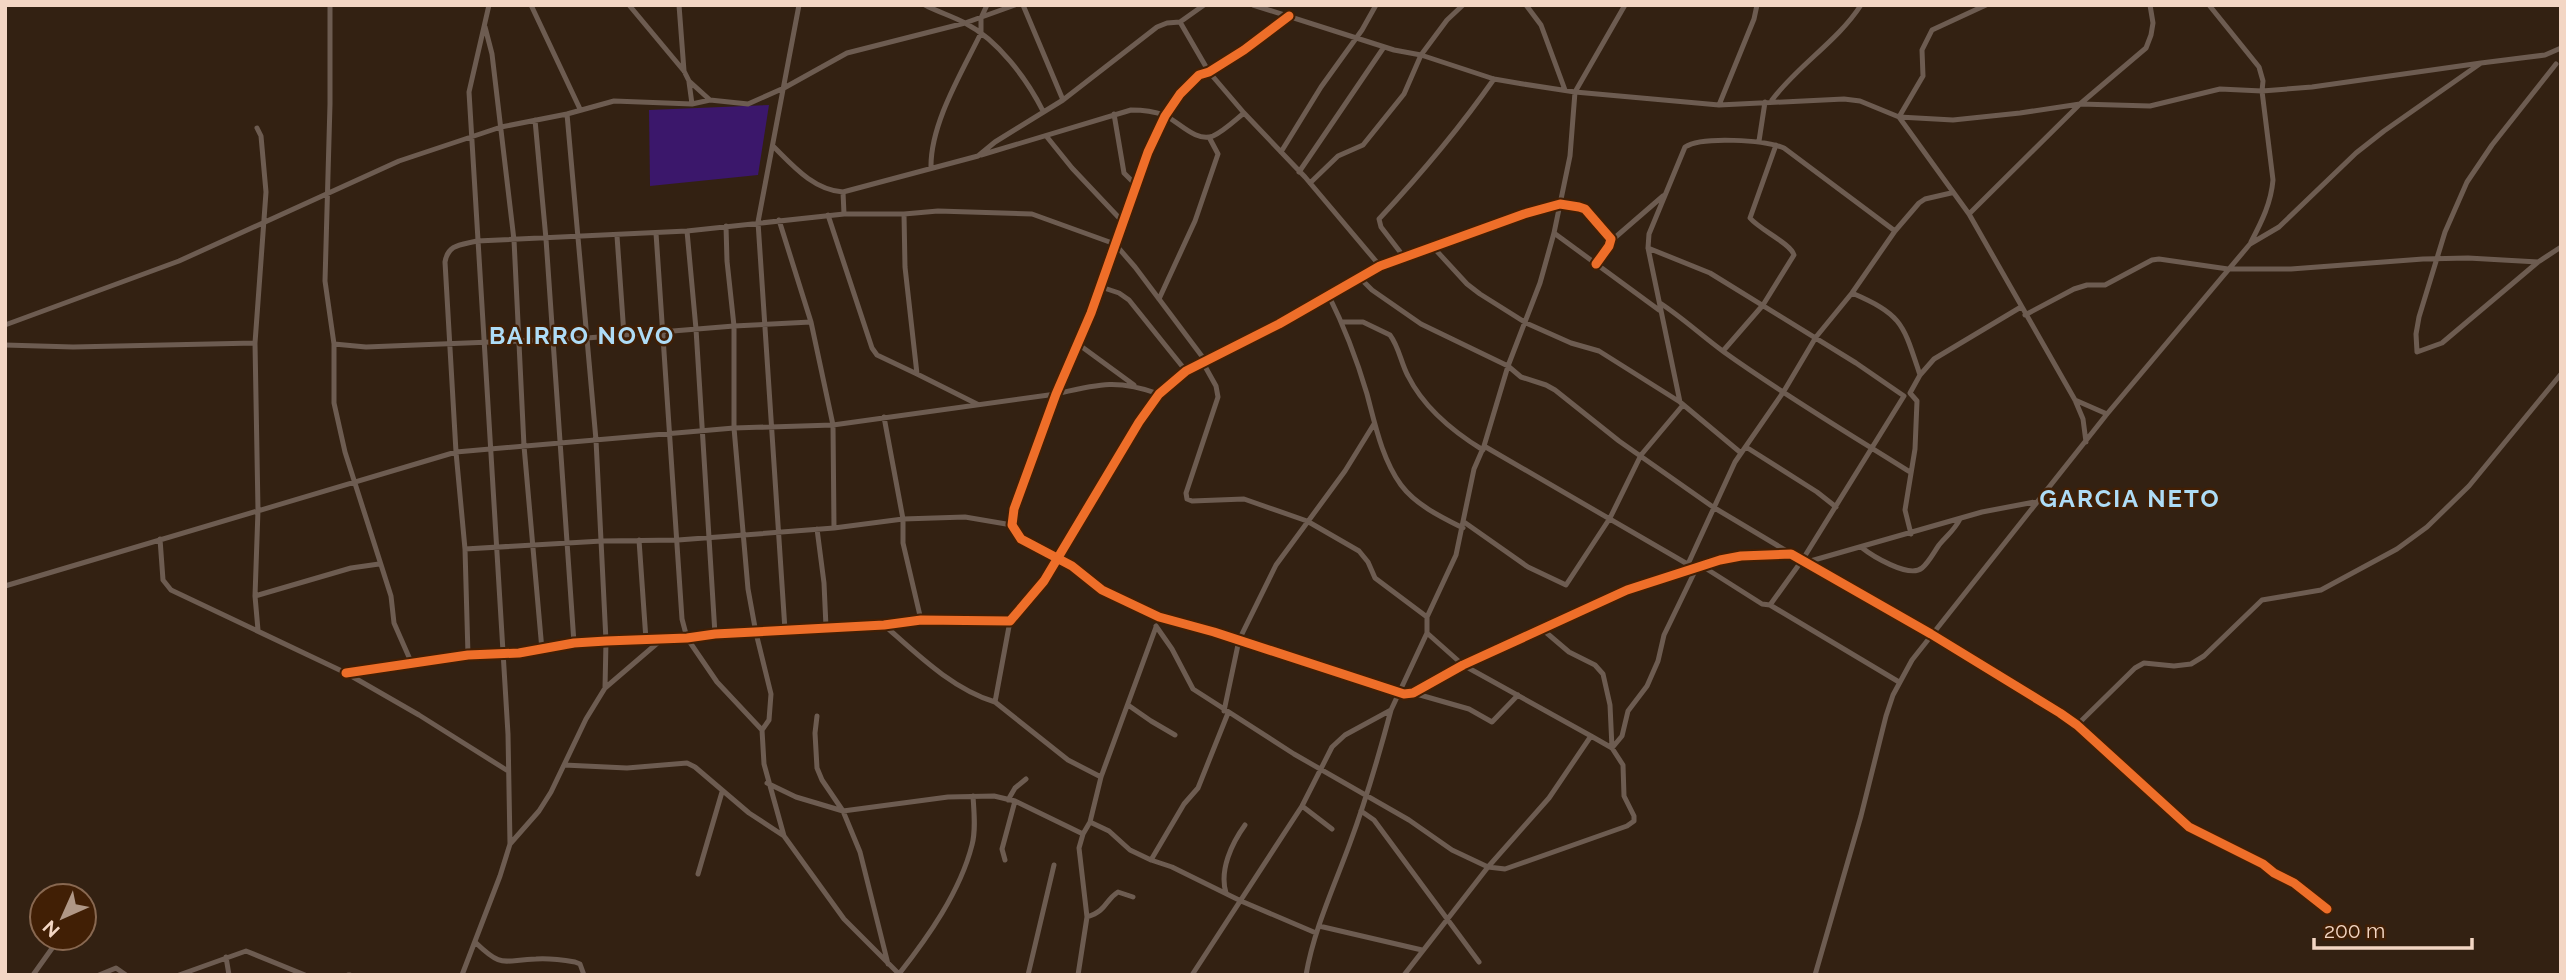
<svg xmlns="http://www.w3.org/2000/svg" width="2566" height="980" viewBox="0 0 2566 980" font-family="Raleway,sans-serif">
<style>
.green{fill:#3b176b}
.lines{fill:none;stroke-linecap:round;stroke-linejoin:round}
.minor{stroke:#6d5c51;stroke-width:5}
.cycleway-casing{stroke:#411f05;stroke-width:13}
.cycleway{stroke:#ee6e29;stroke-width:9}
.labels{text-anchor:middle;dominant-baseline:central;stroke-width:5;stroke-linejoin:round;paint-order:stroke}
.district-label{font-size:24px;font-weight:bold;letter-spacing:2px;fill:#aedcf6;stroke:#411f05}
</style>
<rect width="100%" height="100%" fill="#332112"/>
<path class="green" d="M769 105 758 175 650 186 649 110Z"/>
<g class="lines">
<path class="minor" d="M330 5V104L325 281 334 344V403L345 452 391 596 394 623 412 664
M531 5 580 109
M629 5 684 71 689 81 710 100
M679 5 684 71
M925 5C938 12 952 16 965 23 998 40 1027 79 1043 111
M1023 5 1063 100
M1253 5 1394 50 1421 55 1494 79 1523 84 1575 92 1719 105 1844 99 1860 101 1899 117 1953 120 2020 113 2080 104 2150 106 2220 89 2262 91 2312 87 2481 63
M1526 5 1541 25 1565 90
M1986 5 1932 30 1922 50 1923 76 1899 117 1969 214 2075 400 2083 419 2086 442
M2209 5 2259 67 2263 81 2262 91 2273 180C2271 203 2262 221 2251 242
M1289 16 1244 50 1209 72 1199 75 1180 94 1165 116 1148 152 1091 313 1056 394 1014 509 1012 525 1021 539 1072 566 1102 590 1159 617 1214 632 1404 694 1413 693 1463 665 1627 590 1720 560 1741 556 1791 554 1931 634 2060 713 2077 725 2189 827 2263 864 2274 873 2294 883 2327 909
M1180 22 1209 72 1244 113 1305 177 1380 266
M485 27 492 54 514 240 524 446 542 650
M689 82 692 104
M1772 100C1798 65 1837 42 1861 5
M1719 105 1754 19 1757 5
M567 114 596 440 606 641 605 688
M1114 114 1124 173 1136 185
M535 120 546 239 574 643
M257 128 261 136 266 192 255 343 258 510 255 596 258 630
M1047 137 1072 168 1123 222
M1759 141 1765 102
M774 147C794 167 814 190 843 192
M1281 152 1321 87 1362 30 1376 5
M981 155 1131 110C1143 110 1153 111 1164 115 1178 121 1196 143 1213 136 1224 131 1234 121 1244 113
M931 168C930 124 962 72 981 33V18L987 5
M1299 172 1384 47
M1310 183 1338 156 1363 145 1404 94 1421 55 1447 20 1463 5
M844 214 843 192 978 156 995 142 1063 100 1157 27 1167 23 1180 22 1204 5
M1969 214 2080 104 2146 48 2151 35 2153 23 2150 5
M828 215 872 348 877 355 917 374 905 267 904 214
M779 220 811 322
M726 226 727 261 734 326V428L748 589 756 633 771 694 769 720 762 730
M687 231 696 329 715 634
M656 233 682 619 687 638 717 682 762 730 764 764 784 836 844 919 900 975
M1554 233 1659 310
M617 236 624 335
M1611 241 1663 196
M1433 247 1467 284 1480 294 1526 323 1571 343 1599 351 1680 402 1741 453
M1648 248 1710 273 1856 363 1904 396 1803 559 1770 605 1762 604 1702 566
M1404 257 1381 227 1379 219C1420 175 1459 129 1494 79
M2538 262 2442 343 2417 352 2416 334 2419 317 2445 232 2467 182 2492 145 2556 64
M1359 277 1372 290 1421 324 1508 366 1521 377 1546 385 1555 390 1619 441 1713 507 1790 553
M1101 287 1119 293 1129 300 1186 371
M1852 293C1903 315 1903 324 1920 375L1910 393 1917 401 1915 449 1905 510 1911 534
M1328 294C1344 326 1357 360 1367 394 1375 424 1382 459 1401 485 1416 505 1441 517 1463 528
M1159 299 1195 221 1218 154 1209 137
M1660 303C1683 318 1702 336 1724 352 1784 395 1848 433 1910 472
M2025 315 2074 289 2087 285H2105L2152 260 2159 259 2228 269H2291L2423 259 2468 258 2538 262 2561 247
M1342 322H1363L1390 335C1399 347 1401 363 1408 376 1424 408 1452 431 1483 450
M5 325 179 261 399 161 501 127 567 114 614 101 692 104 710 100 748 104 784 88 847 53 965 23 1015 5
M334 344 366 347 587 338 734 326 811 322 833 425 834 528
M1078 344 1134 385
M5 345 73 347 255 343
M1723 351 1763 305 1794 255C1790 243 1760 230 1750 218L1776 145
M1202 361 1216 386 1218 397 1186 493 1187 499 1192 501 1244 499 1307 521 1359 551 1368 562 1375 578 1427 617
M917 374 977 404
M1920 375 1934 359 2021 307
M2075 400 2107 414
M1680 402 1648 248 1649 234 1685 147C1702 136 1765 140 1784 148L1895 231
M884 417 903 519V543L921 620
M1484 446 1696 569 1664 635 1658 661 1647 686 1628 711 1622 736 1612 748
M1746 447 1817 492 1836 507
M1464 522 1528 567 1566 585 1610 518 1641 455 1683 405
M817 529 824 583 826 627
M160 539 163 580 171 590 346 673 419 715 508 771
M639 540 646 640
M1861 547C1871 555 1909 579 1922 568 1929 562 1934 552 1939 545 1947 535 1954 531 1960 519
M465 549 602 541 678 540 834 528 903 519 965 517 1012 525
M1807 562 1982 512 2040 501
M1688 564 1735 462 1784 391 1816 337 1852 293 1895 231 1919 203 1925 199 1951 193
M5 586 456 452 734 428 833 425 1056 394C1099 384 1117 379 1159 394
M255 596 351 568 379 564
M1770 605 1899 682
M884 625C917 654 952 689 995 702L1068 760 1101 777
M1156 626 1172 649 1193 689 1294 754 1409 820 1452 850 1488 867 1505 869 1627 826 1634 821V816L1624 796 1623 765 1612 748 1591 736
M1542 629 1569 652 1595 665 1603 674 1610 705 1612 748
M785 630 758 222 799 5
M468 655 465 549 456 452 445 262C448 244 461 245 477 241L687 231 844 214H904L938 211 1032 214 1115 244 1135 267 1204 359
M346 673 468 655 519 653 574 643 606 641 687 638 715 634 884 625 921 620 1010 621 1044 581 1139 422 1159 394 1186 371 1279 324 1380 266 1524 214 1560 204 1579 207 1585 209 1611 239 1609 246 1596 264
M1413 693 1469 709 1492 722 1518 695
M995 702 1010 621
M1128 705 1151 721 1175 735
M1224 711 1239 640 1276 565 1345 471 1374 424
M817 716 815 733 817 768 822 780 843 811 860 852 888 964
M2077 725 2135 668 2144 663 2174 666 2191 664 2204 656 2262 600 2321 590 2397 549 2427 527 2469 486 2561 374
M564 765 627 768 687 763 695 767 749 813 784 836
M767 783 796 797 843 811 948 797 994 796 1015 801 1083 834
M1008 800 1015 788 1026 779
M1302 806 1332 829
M1361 811 1374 820 1479 962
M1090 822 1109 831 1130 850 1151 860 1172 867 1241 901 1316 933
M510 844 539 811 551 792 586 719 605 688 661 640
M1005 860 1002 849 1015 801
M1151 860 1184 804 1198 788 1228 713
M698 874 722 792
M1226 893C1219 870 1232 843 1245 825
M1087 917C1108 910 1104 901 1118 892L1133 897
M1319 926 1422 950
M475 942C503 969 502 960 536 959 549 958 563 960 575 962L580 964 584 975
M226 957 229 975
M899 974C928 937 960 892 972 845 976 830 974 812 973 796
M33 975 53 947
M99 975 116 968 126 975
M179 975 246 951 305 975
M348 975H350
M462 975 500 876 510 844 508 734 469 92 489 5
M1028 975 1054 865
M1078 975 1087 917 1079 848 1083 834 1090 822 1101 777 1156 627
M1192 975 1302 806 1332 747 1345 735 1391 710 1427 633V617L1456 555 1474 469 1484 446 1508 366 1540 283 1554 233 1570 156 1575 92 1625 5
M1306 975C1314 929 1334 887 1350 843 1366 800 1379 755 1391 710
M1404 975 1488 867 1549 798 1591 736 1463 665 1427 633
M1815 975 1861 816 1886 716 1893 695 1912 660 2107 414 2250 244 2279 227 2356 153 2384 131 2481 63 2545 55 2561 48"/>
<g class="cycleway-casing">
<path id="cycleway" d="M1289 16 1244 50 1209 72 1199 75 1180 94 1165 116 1148 152 1091 313 1056 394 1014 509 1012 525 1021 539 1072 566 1102 590 1159 617 1214 632 1404 694 1413 693 1463 665 1627 590 1720 560 1741 556 1791 554 1931 634 2060 713 2077 725 2189 827 2263 864 2274 873 2294 883 2327 909
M346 673 468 655 519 653 574 643 606 641 687 638 715 634 884 625 921 620 1010 621 1044 581 1139 422 1159 394 1186 371 1279 324 1380 266 1524 214 1560 204 1579 207 1585 209 1611 239 1609 246 1596 264"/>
</g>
<use href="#cycleway" class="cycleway"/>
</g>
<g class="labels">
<g class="district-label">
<text x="582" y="335">BAIRRO NOVO</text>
<text x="2130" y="498">GARCIA NETO</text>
</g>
</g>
<rect width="2566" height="980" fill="none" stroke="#f3d6c4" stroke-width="14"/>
<g transform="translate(63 917) rotate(225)"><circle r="33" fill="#411f05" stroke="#886851" stroke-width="2"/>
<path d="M0-5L12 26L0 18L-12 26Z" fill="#b09786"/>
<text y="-10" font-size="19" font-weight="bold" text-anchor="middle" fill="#f3d6c4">N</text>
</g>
<path d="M2314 938v10h158v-10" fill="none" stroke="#f3d6c4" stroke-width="3.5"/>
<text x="2324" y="938" font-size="21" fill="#f3d6c4" stroke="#411f05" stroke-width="5" paint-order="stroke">200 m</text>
</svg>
